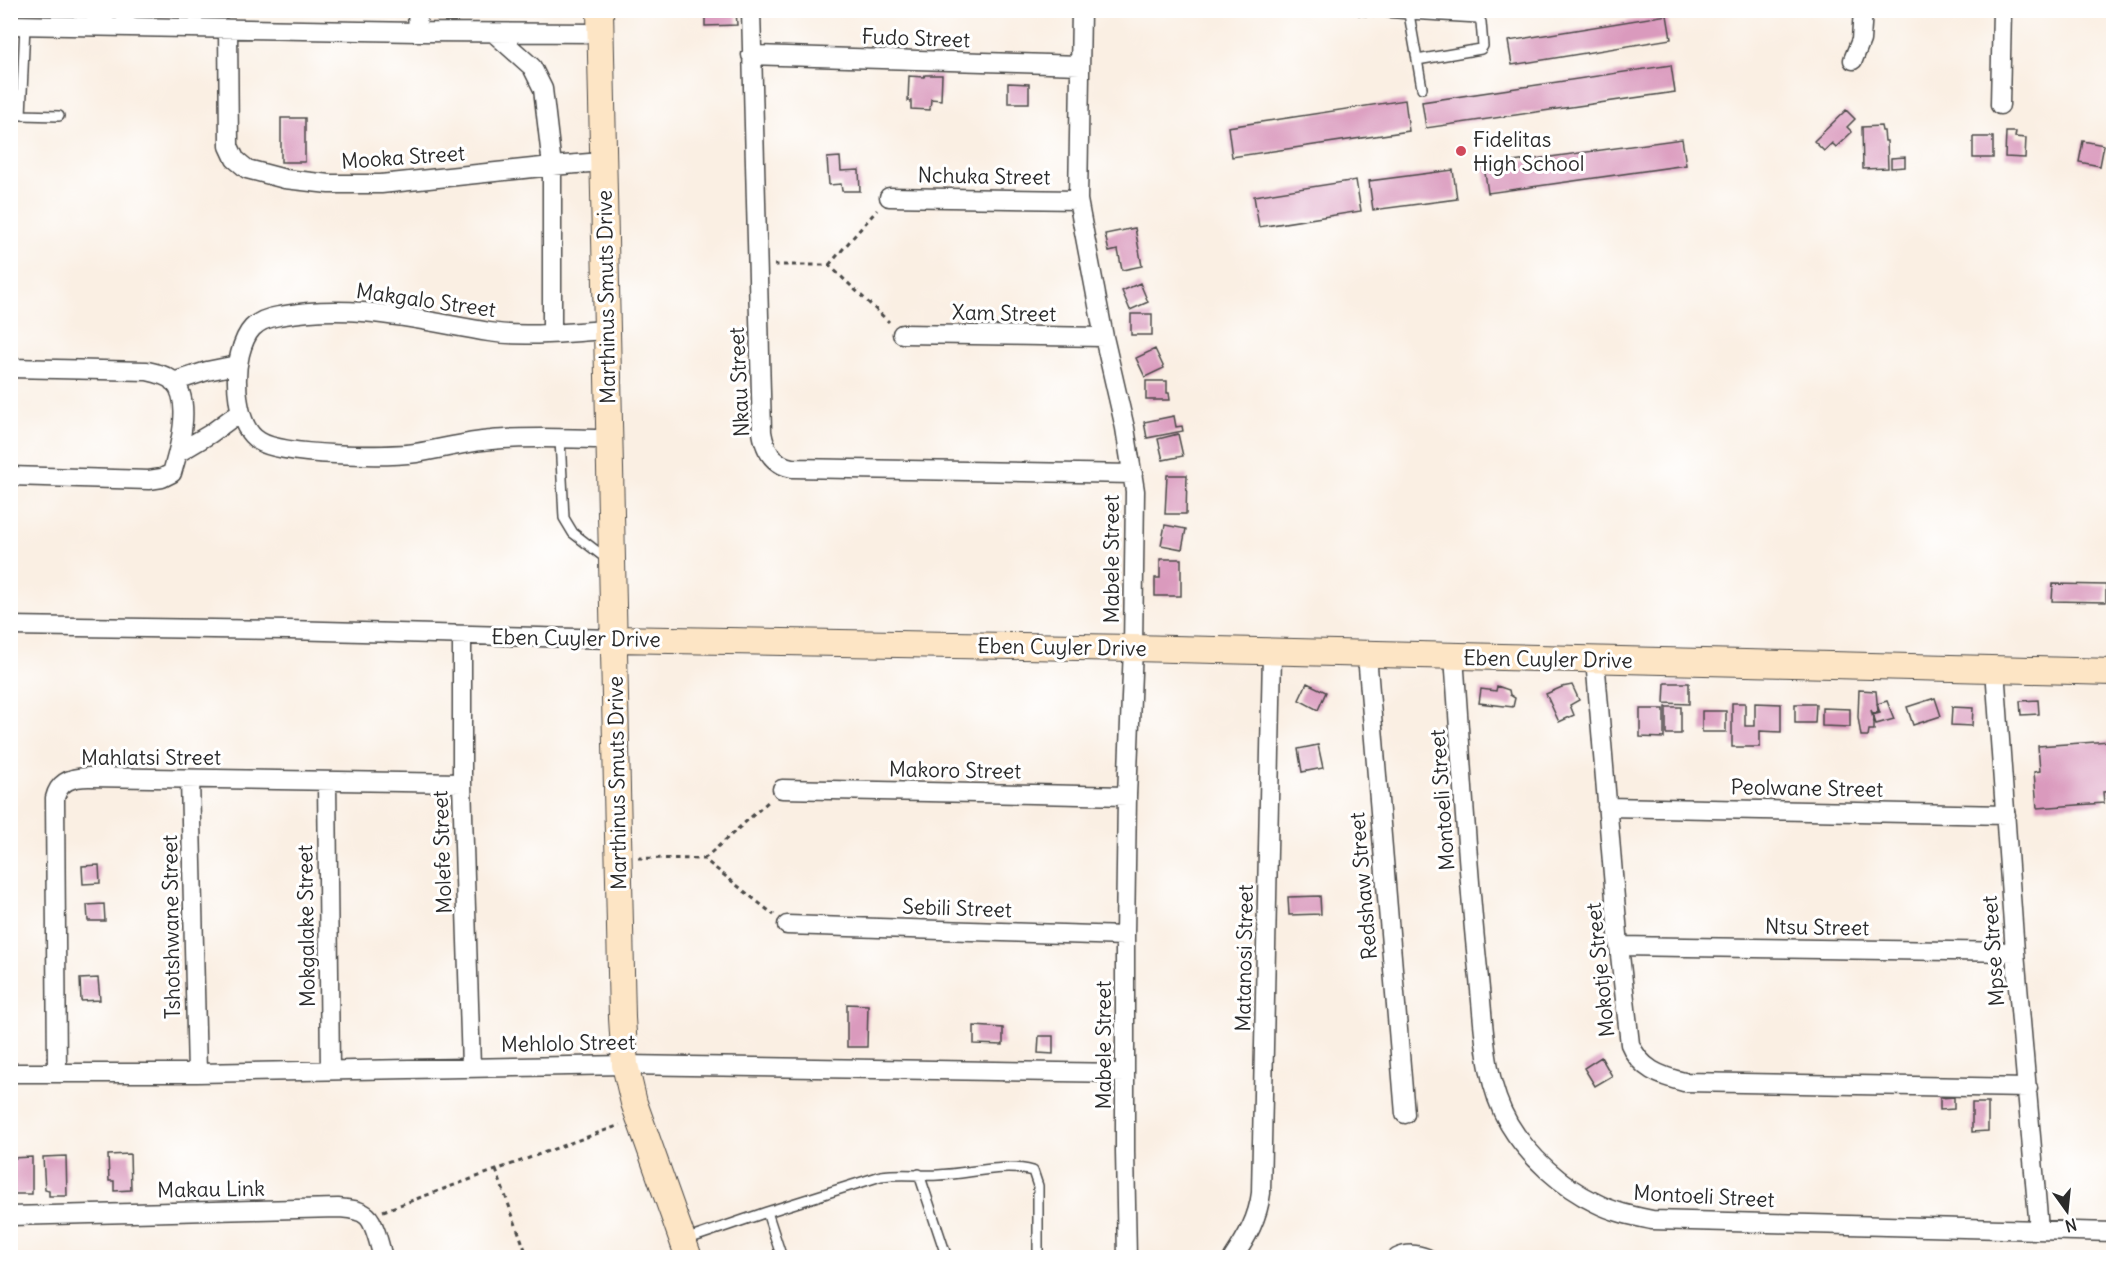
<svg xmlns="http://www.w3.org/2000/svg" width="2124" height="1268" viewBox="0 0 2124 1268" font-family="Delius,sans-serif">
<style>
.building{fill:#da9abd}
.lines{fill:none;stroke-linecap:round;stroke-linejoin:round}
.lane-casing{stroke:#4a4847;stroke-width:12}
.street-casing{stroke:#4a4847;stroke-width:21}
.secondary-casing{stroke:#4a4847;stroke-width:28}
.path{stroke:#4a4847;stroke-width:3;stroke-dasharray:4.5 4.5;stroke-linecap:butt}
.lane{stroke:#fff;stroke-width:9}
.street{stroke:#fff;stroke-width:18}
.secondary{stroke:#fde5c5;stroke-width:26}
.poi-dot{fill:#d1495b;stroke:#fff;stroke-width:2}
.labels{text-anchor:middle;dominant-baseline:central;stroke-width:6;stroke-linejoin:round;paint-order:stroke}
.street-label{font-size:21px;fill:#2b2b2b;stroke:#fff}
.poi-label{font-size:21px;fill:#2b2b2b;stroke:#fff;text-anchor:start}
</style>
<rect width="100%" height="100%" fill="#fff"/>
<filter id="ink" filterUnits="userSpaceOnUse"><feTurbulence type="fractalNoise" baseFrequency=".0167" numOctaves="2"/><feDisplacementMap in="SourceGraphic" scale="12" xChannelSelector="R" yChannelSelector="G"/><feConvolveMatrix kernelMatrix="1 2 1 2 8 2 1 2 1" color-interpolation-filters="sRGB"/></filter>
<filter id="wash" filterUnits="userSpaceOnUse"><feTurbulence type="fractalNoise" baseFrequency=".008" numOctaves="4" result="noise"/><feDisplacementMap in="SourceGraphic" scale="24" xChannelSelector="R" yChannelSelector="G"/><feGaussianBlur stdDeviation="1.35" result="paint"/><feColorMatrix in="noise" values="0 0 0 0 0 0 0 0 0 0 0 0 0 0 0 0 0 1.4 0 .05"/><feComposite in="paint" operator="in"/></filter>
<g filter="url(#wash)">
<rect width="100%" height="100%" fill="#faefe3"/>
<g id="blocks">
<path class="building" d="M705 10H736L737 25 705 26Z
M1667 15 1671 39 1512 65 1508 41Z
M1671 65 1675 92 1426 128 1422 102Z
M925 75H942L941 100 931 99 930 110 911 109V101H908L909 76 924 77Z
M1008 83 1029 84V103H1008Z
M1405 100 1409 131 1232 157 1228 127Z
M1846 110 1855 119 1847 127 1852 132 1836 147 1832 143 1824 151 1814 141Z
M281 118H305V162H281Z
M1881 126 1882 131H1884L1885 141H1887L1888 168 1863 169 1862 127Z
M2006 132H2016L2015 137 2026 138 2025 158 2005 157Z
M1973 137H1993V158H1973Z
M1682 139 1686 165 1488 193 1484 166Z
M2083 141 2104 145 2100 166 2079 162Z
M840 157 841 171 859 170 860 191H842L841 184 829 185 827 158Z
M1905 157V167L1891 168V158Z
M1453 170 1457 199 1373 210 1369 181Z
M1356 180 1361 211 1259 227 1254 196Z
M1135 228 1142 266 1122 270 1118 250 1109 252 1105 234Z
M1140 283 1148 302 1130 310 1122 291Z
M1131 314H1152V335H1131Z
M1155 349 1164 368 1145 377 1136 358Z
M1146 381H1167V393H1169L1170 400H1146Z
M1174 416 1176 427 1182 426 1183 431 1147 438 1144 422Z
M1178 434 1183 456 1163 460 1158 439Z
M1167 475H1187L1186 514H1165Z
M1165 525 1186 529 1182 549 1161 545Z
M1160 559H1181V596H1155V578H1160Z
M2053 584 2106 585V602L2052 601Z
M1307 683 1326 692 1318 710 1299 700Z
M1665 683H1689V704L1664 703Z
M1572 685 1579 700 1570 705 1574 715 1559 722 1546 694 1562 687Z
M1497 686 1509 690 1510 695 1515 698 1513 707 1479 703 1481 689 1496 691Z
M1859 690 1876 691 1878 712 1873 714 1871 710 1874 723V730H1869L1868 736H1861L1858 717Z
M1935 698 1941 716 1913 725 1907 707Z
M2038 700 2039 714 2021 715 2020 701Z
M1887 701 1894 719 1876 724 1873 715 1880 713 1877 704Z
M1732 703H1745V726H1755V703L1781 704V732L1760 731V747H1732Z
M1795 704H1816L1815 723H1795Z
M1666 707H1681V734H1666Z
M1952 707 1973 708 1972 726 1951 725Z
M1822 708 1850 709V727L1822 726Z
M1640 709H1664V738L1640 737Z
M1702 711H1726V732H1702Z
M2110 741 2114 791 2103 792 2104 803 2037 808 2034 772 2040 771 2038 746Z
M1318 745 1323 768 1302 772 1298 749Z
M99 865 100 883 83 884 82 866Z
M1320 896 1321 914 1289 915 1288 897Z
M104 904 105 921H88L87 905Z
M98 978 100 1000 81 1001 80 979Z
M847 1004 868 1005 867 1047H847Z
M974 1026 1003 1028V1045L974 1044Z
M1039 1036H1053V1054L1038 1053Z
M1601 1057 1612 1076 1595 1086 1584 1068Z
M1954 1097V1109L1940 1110V1098Z
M1972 1103H1988V1131L1972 1132Z
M130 1154 131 1190 114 1191V1181H109L108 1155Z
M66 1156 67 1196H49V1191L45 1190 43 1157Z
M32 1157V1194H10V1158Z"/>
</g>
</g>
<g filter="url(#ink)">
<use href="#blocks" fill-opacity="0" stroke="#4a4847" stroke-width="1.5"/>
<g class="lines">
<g class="lane-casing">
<path id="lane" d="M1361 10 1409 14 1422 88
M1409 14 1478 18 1481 22 1483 46 1481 49 1417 60
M25 25 21 115 59 116
M560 439 564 518 573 533 608 560
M919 1174 945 1252 943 1258
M767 1212 782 1258
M685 1240 767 1212 881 1176C901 1173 919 1176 938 1175 970 1174 1002 1163 1033 1171L1038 1186V1258"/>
</g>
<g class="street-casing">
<path id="street" d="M417 10 418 32
M751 10 762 432C765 450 772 464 792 468L1133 474
M1081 10 1078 200 1104 337 1125 428 1135 491 1133 648 1127 796 1125 936V1151L1127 1258
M10 25 418 32 600 33
M228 29 229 146 235 159 247 169 285 179 329 184H381L552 166 602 162
M494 33 532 67 543 89 552 166V333
M751 55 1080 65
M1853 60 1861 40 1863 10
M2000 105 2002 10
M889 197 1078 200
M607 330C569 332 527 338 489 332 417 320 353 302 279 316 254 320 246 331 240 354 234 378 236 427 259 441 282 456 387 457 416 453 441 449 466 442 491 440 530 436 570 439 609 439
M902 334 1104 337
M10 368 147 371C156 373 166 375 173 381 193 400 179 450 172 473L162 478 149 480 10 476
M173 382 207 371 237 365
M178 453 210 434 240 412
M10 626 288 630 613 639
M462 635V783L471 1067
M1367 655 1405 1114
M1454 657C1462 764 1467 872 1479 979 1484 1026 1484 1082 1509 1124 1528 1156 1562 1187 1596 1203 1613 1212 1633 1216 1652 1220L2114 1232
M1595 659 1619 946 1630 1044C1640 1069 1660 1076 1684 1082L2028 1088
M1995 669 2015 952 2039 1229
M190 779 197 1073
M327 782 330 1070
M782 789 1127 796
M1607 807 2006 815
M787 925 1125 936
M1619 946 2015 952
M10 1073H197L625 1065 1125 1073
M57 1073 55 798C59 781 72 777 89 777L462 783
M10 1216 338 1208C347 1209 359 1209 367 1216 375 1223 380 1247 383 1258
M1233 1258C1247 1237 1258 1218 1261 1193L1272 653
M1397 1258C1408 1253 1416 1254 1427 1258"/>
</g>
<g class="secondary-casing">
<path id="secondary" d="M600 10 622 1018 625 1065 634 1103 689 1258
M613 639 1133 648 2114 672"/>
</g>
<path class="path" d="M774 265H829L889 322
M829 265 877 210
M638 858 704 859 774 915
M704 859 770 800
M496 1170 528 1258
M383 1211 620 1125"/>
<use href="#lane" class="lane"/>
<use href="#street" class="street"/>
<use href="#secondary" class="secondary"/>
</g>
</g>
<circle class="poi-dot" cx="1461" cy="151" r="6"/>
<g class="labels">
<g class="street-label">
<text transform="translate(916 38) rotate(2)">Fudo Street</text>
<text transform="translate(403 157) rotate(-4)">Mooka Street</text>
<text transform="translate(984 176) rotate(1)">Nchuka Street</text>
<text transform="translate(606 297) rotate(-91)">Marthinus Smuts Drive</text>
<text transform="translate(426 300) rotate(8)">Makgalo Street</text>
<text transform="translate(1004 313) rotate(1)">Xam Street</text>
<text transform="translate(739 382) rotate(-93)">Nkau Street</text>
<text transform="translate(1111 559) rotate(-90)">Mabele Street</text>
<text transform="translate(576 638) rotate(1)">Eben Cuyler Drive</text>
<text transform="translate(1062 647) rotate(1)">Eben Cuyler Drive</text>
<text transform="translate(1548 659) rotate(1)">Eben Cuyler Drive</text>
<text x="151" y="757">Mahlatsi Street</text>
<text transform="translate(955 770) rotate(1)">Makoro Street</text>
<text transform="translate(617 783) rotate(-91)">Marthinus Smuts Drive</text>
<text transform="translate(1807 788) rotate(1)">Peolwane Street</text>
<text transform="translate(1442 800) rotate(-94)">Montoeli Street</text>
<text transform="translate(442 852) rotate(-92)">Molefe Street</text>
<text transform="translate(1363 886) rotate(-95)">Redshaw Street</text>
<text transform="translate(957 908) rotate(2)">Sebili Street</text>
<text transform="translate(306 926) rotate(-91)">Mokgalake Street</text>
<text transform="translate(171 927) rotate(-91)">Tshotshwane Street</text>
<text transform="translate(1817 927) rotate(1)">Ntsu Street</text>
<text transform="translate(1993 951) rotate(-94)">Mpse Street</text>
<text transform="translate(1244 958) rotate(-89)">Matanosi Street</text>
<text transform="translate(1600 970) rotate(-96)">Mokotje Street</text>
<text transform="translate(568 1043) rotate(-1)">Mehlolo Street</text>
<text transform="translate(1103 1045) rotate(-90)">Mabele Street</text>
<text transform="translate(211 1189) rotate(-1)">Makau Link</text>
<text transform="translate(1704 1196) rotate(3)">Montoeli Street</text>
</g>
<g class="poi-label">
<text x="1473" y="139">Fidelitas<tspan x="1473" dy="24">High School</tspan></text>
</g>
</g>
<rect width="2124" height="1268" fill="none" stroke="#fff" stroke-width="36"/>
<g transform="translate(2067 1211) rotate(165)" stroke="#ffffff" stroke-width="4.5" paint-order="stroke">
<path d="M0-4.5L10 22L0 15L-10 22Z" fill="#2b2b2b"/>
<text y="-9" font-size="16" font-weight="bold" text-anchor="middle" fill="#2b2b2b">N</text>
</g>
</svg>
